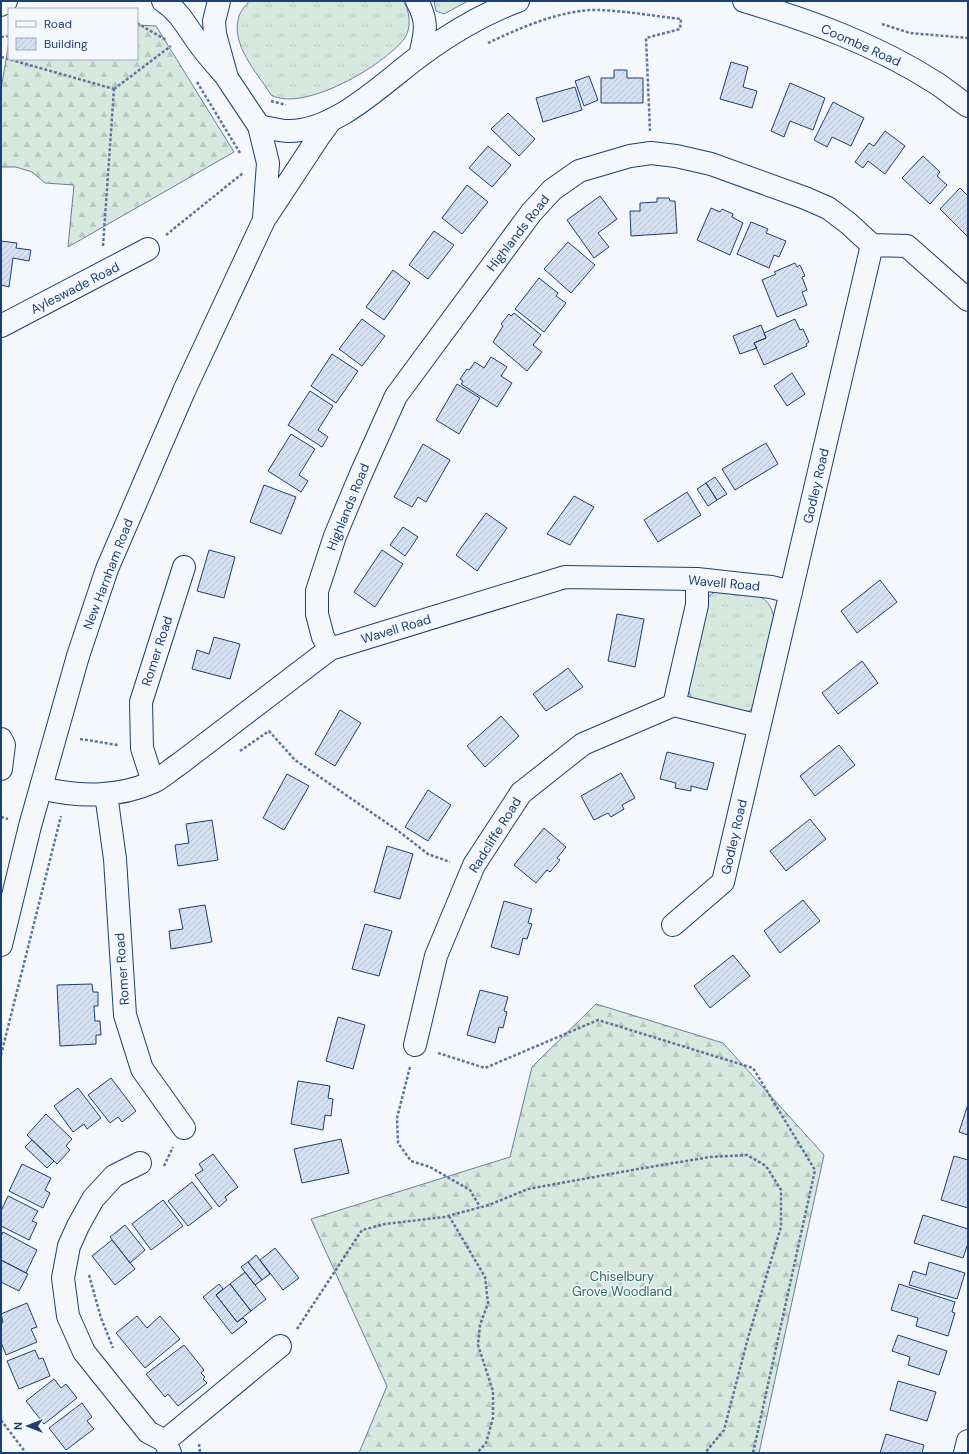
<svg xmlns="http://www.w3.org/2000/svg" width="969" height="1454" viewBox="0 0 969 1454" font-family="'DM Sans',sans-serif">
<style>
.grass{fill:url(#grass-tufts);stroke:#687fa3}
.forest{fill:url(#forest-firs);stroke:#687fa3}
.building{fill:url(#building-hatch);stroke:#1d3f73}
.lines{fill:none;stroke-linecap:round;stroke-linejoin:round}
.street-casing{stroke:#1d3f73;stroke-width:24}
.primary-casing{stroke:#1d3f73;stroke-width:24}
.highway-casing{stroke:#1d3f73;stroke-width:24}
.path{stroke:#5e769c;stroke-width:2.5;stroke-dasharray:3 2;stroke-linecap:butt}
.street{stroke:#f4f7fb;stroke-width:22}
.primary{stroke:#f4f7fb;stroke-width:22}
.highway{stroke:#f4f7fb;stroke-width:22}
.labels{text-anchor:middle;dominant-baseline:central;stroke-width:3;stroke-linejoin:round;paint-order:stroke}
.street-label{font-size:13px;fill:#1d3f73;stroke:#f4f7fb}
.park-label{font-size:13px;fill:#2c6c60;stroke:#f4f7fb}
</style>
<defs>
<pattern id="grass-tufts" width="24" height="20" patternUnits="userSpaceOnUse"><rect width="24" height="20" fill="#d7e8df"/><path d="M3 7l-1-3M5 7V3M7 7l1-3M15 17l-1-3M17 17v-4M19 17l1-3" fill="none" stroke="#b8c8c3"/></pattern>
<pattern id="forest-firs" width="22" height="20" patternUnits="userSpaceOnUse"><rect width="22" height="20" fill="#d7e8df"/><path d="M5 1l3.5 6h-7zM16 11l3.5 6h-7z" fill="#b8c8c3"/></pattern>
<pattern id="building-hatch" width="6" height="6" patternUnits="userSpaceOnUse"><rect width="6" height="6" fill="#d5e0f0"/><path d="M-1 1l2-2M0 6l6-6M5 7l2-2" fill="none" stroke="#b6c1d1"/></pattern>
</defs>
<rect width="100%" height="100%" fill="#f4f7fb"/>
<path class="grass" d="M249 1H403C410 11 412 28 404 39 384 65 304 113 271 95 257 72 230 45 239 16 241 10 246 6 249 1Z
M434 1H468L444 14 436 11Z
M716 591C741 593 772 588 774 621L754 707 745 714 691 698 687 685 706 606 709 596Z"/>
<path class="forest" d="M137 25 156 26 234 152 68 247 74 185 45 183 32 172 16 167H1V89L9 42V59H137Z
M596 1004 723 1043 824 1155 759 1453H359L387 1386 311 1219 510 1157 532 1067Z"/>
<path class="building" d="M731 62 748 67 743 87 757 91 752 108 720 99Z
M614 70H627V78H643V103H601V78H614Z
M589 76 598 100 584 106 575 81Z
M790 83 825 98 813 130 790 121 784 137 771 131Z
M575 87 582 110 543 122 536 98Z
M833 102 864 118 851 146 832 137 827 147 814 140Z
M508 113 535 139 519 156 491 129Z
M885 131 905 146 885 174 868 161 863 168 855 162 869 143 874 146Z
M488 146 511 165 492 187 469 168Z
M923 156 940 172 937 176 947 185 930 204 902 178Z
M467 185 488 202 462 234 442 218Z
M960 188 968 196V237L940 209Z
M600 196 617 219 598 233 609 247 594 258 567 220Z
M657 198H669L670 201H675L677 233 631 236 630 211H640V203L657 202Z
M711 208 720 212 722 209 733 214 732 217 743 223 730 255 697 240Z
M751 222 768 229 766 233 786 241 779 257 774 255 769 268 737 254Z
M434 231 454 245 428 279 409 265Z
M1 241 17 243 16 248 31 250 29 261 13 258 9 287 1 285Z
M568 242 595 265 571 293 544 269Z
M795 263 797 267 800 265 805 276 802 277 807 290 802 292 807 305 777 317 762 280 776 274 774 272Z
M393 270 410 283 384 320 366 307Z
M539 278 558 293 556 296 566 303 544 332 515 309Z
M514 313 541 335 533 345 542 352 527 371 493 342 503 326 501 324 509 314 511 316Z
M362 319 385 336 362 366 339 349Z
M795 319 800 330 803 329 809 342 806 344 807 346 764 365 754 343 766 338 764 333Z
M761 325 766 338 754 343 757 348 740 354 733 336Z
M332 354 358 371 336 403 311 386Z
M491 357 507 367 501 376 512 383 497 407 461 384 463 381 460 379 467 369 469 370 475 362 484 368Z
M792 373 805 394 787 406 774 386Z
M457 384 480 398 459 434 436 420Z
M310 391 333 406 318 430 328 437 322 447 288 425Z
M291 434 315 449 299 475 308 481 301 492 268 471Z
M766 443 778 464 735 490 722 469Z
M423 444 450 460 426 502 418 497 412 507 394 497Z
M715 477 727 494 717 500 706 483Z
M706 483 717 500 708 506 697 489Z
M264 485 296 497 281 534 250 522Z
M687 492 701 515 658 542 644 520Z
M574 496 594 507 570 545 547 534Z
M486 513 507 528 477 571 456 555Z
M403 527 418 537 405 556 390 545Z
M209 550 235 557 224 598 197 591Z
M382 550 403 564 375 607 354 592Z
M880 580 897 602 857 633 841 611Z
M617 614 644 619 635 667 608 661Z
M214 637 240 644 230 679 192 669 197 650 209 654Z
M862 661 878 683 838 714 822 693Z
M568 668 583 687 546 711 533 694Z
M340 710 361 723 335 766 315 754Z
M501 716 519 736 485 767 467 746Z
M839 745 855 765 815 796 800 776Z
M667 752 714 763 707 790 691 786V791L675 788 676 783 660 779Z
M621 773 635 798 622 805 624 809 611 817 608 813 594 820 581 796Z
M287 774 309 786 284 830 263 818Z
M428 790 451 805 428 841 405 827Z
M810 819 826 839 786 871 770 851Z
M212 820 218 860 178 866 175 845 189 843 186 824Z
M544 828 566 847 557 858 560 860 550 872 547 870 536 883 514 865Z
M387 846 413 854 400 899 374 892Z
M803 900 820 921 780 953 764 931Z
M504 901 532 909 528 923 532 924 527 939 523 938 519 955 491 947Z
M205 905 212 942 171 949 169 931 183 929 179 909Z
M365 924 392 931 379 976 352 969Z
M733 955 750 976 710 1008 694 986Z
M92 984 93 992H98V1006H94L95 1021H100L101 1035H96V1044L60 1046 57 985Z
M480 990 508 997 504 1011 507 1012 503 1028 499 1027 495 1043 467 1035Z
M338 1017 365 1025 353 1069 326 1061Z
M111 1078 136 1111 122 1122 118 1117 110 1123 88 1095Z
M298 1081 330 1086 328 1098 333 1099 331 1116 325 1115 323 1130 291 1124Z
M78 1088 101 1118 87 1129 84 1124 73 1132 54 1106Z
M968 1104V1135L959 1132Z
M46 1114 72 1139 66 1146 70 1150 57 1164 27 1135Z
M341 1139 349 1173 302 1183 294 1149Z
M32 1140 54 1161 47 1168 25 1147Z
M213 1154 238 1187 225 1197 227 1200 219 1207 195 1175 203 1170 199 1164Z
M954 1156 968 1160V1208L941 1200Z
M22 1164 51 1178 45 1190 50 1193 43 1208 9 1191Z
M192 1182 212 1208 188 1226 168 1201Z
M8 1196 38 1211 32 1221 37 1223 29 1240 1 1226V1211Z
M163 1200 183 1226 151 1250 132 1224Z
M923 1215 968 1229V1243L963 1258 914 1243Z
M125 1225 145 1250 130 1263 110 1237Z
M3 1232 37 1250 26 1273 1 1260V1237Z
M112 1240 135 1269 115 1285 92 1256Z
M275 1248 299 1278 283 1290 260 1260Z
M256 1255 270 1274 262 1280 248 1262Z
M1 1260 28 1274 19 1291 1 1282Z
M248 1262 262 1280 255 1285 241 1267Z
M929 1262 965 1273 957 1299 909 1285 913 1271 926 1275Z
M245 1272 266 1299 251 1311 230 1284Z
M219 1284 223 1289 216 1295 237 1322 243 1318 247 1322 232 1334 203 1297Z
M230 1284 251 1311 237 1322 216 1295Z
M899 1284 955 1302 952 1312 955 1313 948 1336 916 1326 918 1318 891 1310Z
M27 1303 37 1327 31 1329 37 1342 6 1355 1 1342V1323L3 1322 1 1314Z
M137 1316 147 1328 160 1316 180 1339 145 1368 116 1333Z
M898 1335 947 1351 939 1375 908 1365 910 1357 892 1351Z
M184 1345 204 1370 201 1373 205 1377 203 1379 207 1383 178 1406 168 1394 165 1397 146 1374Z
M35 1350 39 1359 43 1358 50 1376 19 1389 7 1361Z
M54 1379 61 1388 66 1384 77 1398 44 1424 26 1401Z
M898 1381 936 1392 927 1421 890 1410Z
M82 1403 92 1417 87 1421 94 1429 66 1450 49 1428Z
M886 1434 924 1445 922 1453H880Z"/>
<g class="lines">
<g class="street-casing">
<path id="street" d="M1 5 6 1
M1 326 148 249
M697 579V605L674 705 759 726
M330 649 323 637 317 614V591L335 536 360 476 396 396 531 213 552 190 579 171 630 156 651 153 676 156 711 164 805 198 828 208 848 223 872 245 907 246 968 300
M1 739 4 745 1 769
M153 782 142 748 141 702 184 567
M41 788C77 797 118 798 153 782 162 778 170 770 178 765L330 649 565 577 697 579 771 587 791 592
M106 794 115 859 125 1015 142 1069 184 1128
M673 925 723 882 872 245
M415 1045 436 956 474 865 521 793 583 744 674 705
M140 1163 114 1176 93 1199 78 1226 69 1246 63 1278 68 1316 84 1352 148 1432 165 1441 170 1453
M165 1441 280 1346
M965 1453 968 1441"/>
</g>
<g class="primary-casing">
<path id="primary" d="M259 126 268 163 264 218
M1 945 30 826 78 656 107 569 184 391 264 220 320 135 331 120"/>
</g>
<g class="highway-casing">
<path id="highway" d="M163 1C181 12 190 33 203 49 210 58 218 67 225 75
M219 1 214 21 215 34 227 78 259 126C269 128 279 131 289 131 337 131 384 82 421 55 451 33 482 14 518 1
M417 1C429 23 425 33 420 56
M744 1C811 21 877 45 936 83 947 90 957 99 968 106"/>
</g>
<path class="path" d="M137 23 166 40
M882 24 910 33 968 38
M1 37 9 36
M488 43C520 28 562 9 599 10 626 11 654 16 681 19L680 29 646 38 650 131
M1 57 114 89
M197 82 240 153
M114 89 171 46
M271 101 286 105
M166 235 243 173
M103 246 114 89
M80 739 118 745
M240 751 269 731 295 760 397 830 428 854 450 862
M1 817 8 819
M438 1053 485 1068 598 1020 753 1068 815 1170 753 1453
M1 1055 61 816
M410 1067 397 1118 398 1143 411 1161 430 1167 470 1190 480 1207
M164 1166 173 1147
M449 1216 485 1277 488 1303 480 1325 478 1345 493 1391V1418L486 1443 477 1453
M89 1275 101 1318 113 1348
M297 1329 362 1230 385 1224 444 1217 489 1205 528 1189 638 1169 710 1157 747 1155 766 1166 781 1190V1227L748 1338 724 1430 705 1453
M1 1420 26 1453
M199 1444 200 1453"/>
<use href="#street" class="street"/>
<use href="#primary" class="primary"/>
<use href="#highway" class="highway"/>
</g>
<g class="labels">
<g class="street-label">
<text transform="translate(861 45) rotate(24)">Coombe Road</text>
<text transform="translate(518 233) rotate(-52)">Highlands Road</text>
<text transform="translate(75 288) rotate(-27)">Ayleswade Road</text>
<text transform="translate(816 486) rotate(-77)">Godley Road</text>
<text transform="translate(348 507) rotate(-68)">Highlands Road</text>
<text transform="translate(108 574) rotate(-69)">New Harnham Road</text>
<text transform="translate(724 583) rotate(5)">Wavell Road</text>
<text transform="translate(396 629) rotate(-17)">Wavell Road</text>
<text transform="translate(157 651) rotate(-72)">Romer Road</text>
<text transform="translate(495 835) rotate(-58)">Radcliffe Road</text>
<text transform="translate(734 837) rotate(-77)">Godley Road</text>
<text transform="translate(122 969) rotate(-94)">Romer Road</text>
</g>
<g class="park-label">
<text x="622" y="1276">Chiselbury<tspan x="622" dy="15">Grove Woodland</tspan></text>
</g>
</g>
<rect width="969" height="1454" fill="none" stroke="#1d3f73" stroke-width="4"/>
<rect x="8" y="8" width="130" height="52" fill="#f4f7fb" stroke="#9eadc5"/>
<rect x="16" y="21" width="20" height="6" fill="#f4f7fb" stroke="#9eadc5"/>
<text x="44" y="28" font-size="12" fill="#1d3f73">Road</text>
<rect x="16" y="38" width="20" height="12" fill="url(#building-hatch)" stroke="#9eadc5"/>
<text x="44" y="48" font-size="12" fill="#1d3f73">Building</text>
<g transform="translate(28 1426) rotate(270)" stroke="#f4f7fb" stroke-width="3" paint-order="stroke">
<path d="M0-3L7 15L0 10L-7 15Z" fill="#1d3f73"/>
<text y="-6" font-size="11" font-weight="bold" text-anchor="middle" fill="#1d3f73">N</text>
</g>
</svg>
